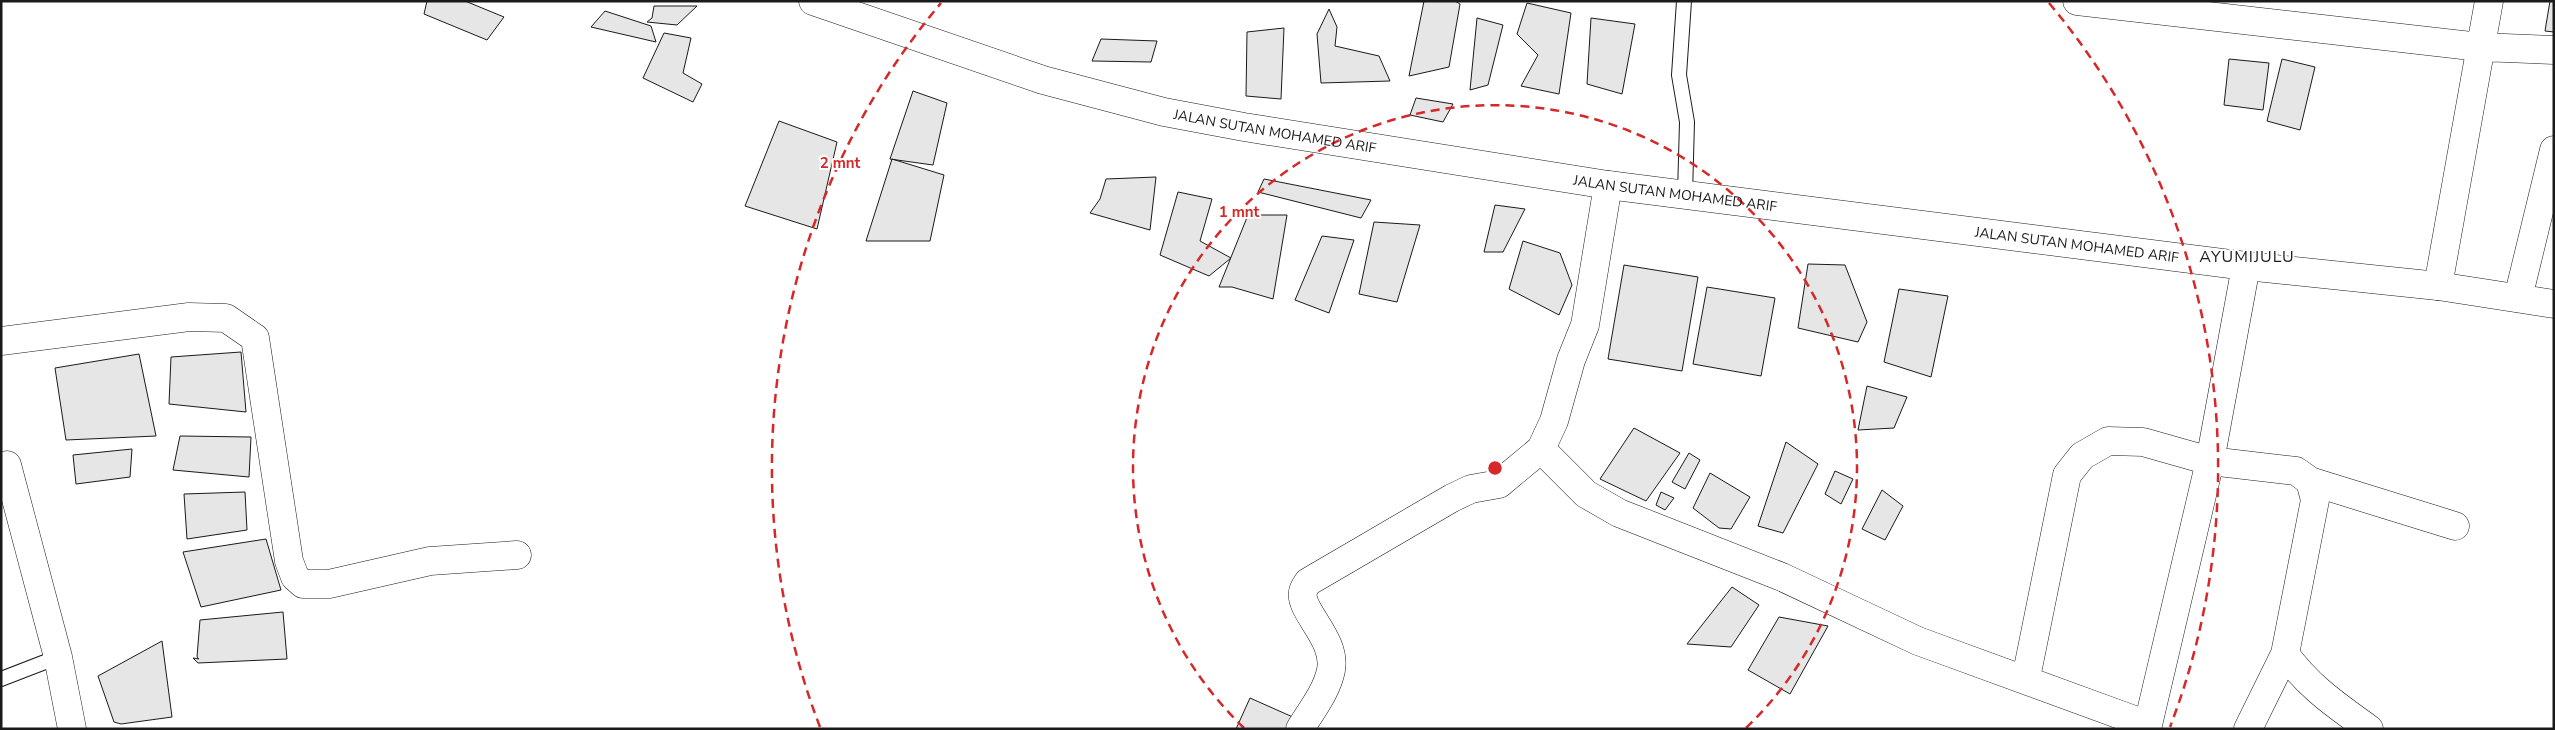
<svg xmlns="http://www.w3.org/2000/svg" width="2555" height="730" viewBox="0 0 2555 730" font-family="'Nunito Sans',sans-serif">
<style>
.building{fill:#e6e6e6;stroke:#1a1a1a}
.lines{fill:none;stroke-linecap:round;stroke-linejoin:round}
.lane-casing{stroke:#1a1a1a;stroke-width:16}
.street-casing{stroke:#1a1a1a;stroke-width:29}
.secondary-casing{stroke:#1a1a1a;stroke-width:29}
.lane{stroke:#fff;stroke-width:14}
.street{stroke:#fff;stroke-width:28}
.secondary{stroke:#fff;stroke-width:28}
.ring{fill:none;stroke:#d62828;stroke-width:2.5;stroke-dasharray:9 6}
.labels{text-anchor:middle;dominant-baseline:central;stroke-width:4;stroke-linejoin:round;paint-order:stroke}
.street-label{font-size:14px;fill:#1a1a1a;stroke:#fff}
.quarter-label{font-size:16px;letter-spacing:1px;fill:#1a1a1a;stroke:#fff}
.centre{fill:#d62828;stroke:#fff;stroke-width:2.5}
.ring-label{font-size:15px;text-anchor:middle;font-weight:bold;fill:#d62828;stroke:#fff;stroke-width:4;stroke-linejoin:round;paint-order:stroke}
</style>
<rect width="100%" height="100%" fill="#fff"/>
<path class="building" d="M427 1H465L504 17 487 40 424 14Z
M1424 1H1455L1460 4 1449 67 1409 76Z
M2550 1H2554V32L2545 31Z
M1527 3 1571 13 1559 94 1521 86 1538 55 1517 34Z
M654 6H697L677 25 647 22 652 18Z
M1329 9 1337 27 1335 46 1379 56 1390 81 1321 83 1317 34Z
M605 11 651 26 656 42 591 27Z
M1477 18 1503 25 1488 85 1470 90Z
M1591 18 1635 24 1622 94 1587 84Z
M1284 28 1281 99 1246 96 1247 32Z
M664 33 691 38 683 73 702 84 693 102 643 78Z
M1101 39 1157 41 1151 62 1092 61Z
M2229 59 2269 63 2263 110 2224 105Z
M2282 59 2315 67 2300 130 2267 121Z
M913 91 947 103 933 165 890 159Z
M1416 98 1453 104 1443 122 1410 115Z
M779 121 837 142 817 229 745 206Z
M892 159 944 175 930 241H866Z
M1156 177 1150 230 1090 213 1100 199 1106 179Z
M1264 179 1371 200 1361 218 1258 192Z
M1178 192 1212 199 1200 241 1231 258 1209 276 1160 255Z
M1495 205 1525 209 1503 252H1484Z
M1248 215H1287L1273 299 1232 287H1219Z
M1374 222 1420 225 1397 302 1359 294Z
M1322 236 1354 240 1329 313 1295 300Z
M1523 241 1560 253 1572 285 1559 315 1509 289Z
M1808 264 1845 265 1867 322 1858 342 1798 328Z
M1624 265 1698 277 1682 371 1608 359Z
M1707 287 1775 298 1761 376 1693 364Z
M1899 289 1948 296 1931 377 1884 362Z
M241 352 246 412 169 404 171 357Z
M139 354 156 436 66 440 55 368Z
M1867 386 1907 397 1894 428 1858 430Z
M1634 428 1680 453 1646 501 1600 479Z
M180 436 251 437 249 477 173 470Z
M1786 442 1818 464 1783 533 1758 526Z
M132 449 130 477 76 484 73 455Z
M1689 453 1700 460 1685 489 1672 482Z
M1835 471 1853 479 1841 504 1825 494Z
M1710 473 1750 497 1731 529 1719 528 1693 508Z
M1882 490 1903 506 1885 540 1862 529Z
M245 492 247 530 187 539 184 494Z
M1661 492 1674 498 1665 510 1656 505Z
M266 539 281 590 201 607 183 552Z
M1732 587 1759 605 1731 647 1687 644Z
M283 612 287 659 198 663 193 658 199 659 197 657 200 620Z
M1779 617 1828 626 1790 694 1748 670Z
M162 641 172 717 121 724 114 722 98 676Z
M1250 698 1304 722 1297 729H1236Z"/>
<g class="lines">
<g class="lane-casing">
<path id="lane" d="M1684 1 1679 75 1687 122 1685 194
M1 679 58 657"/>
</g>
<g class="street-casing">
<path id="street" d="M2077 1 2480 47 2554 50
M2438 286 2489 1
M2518 298 2554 150
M1 341 189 317 226 318 255 338 289 561 295 577 303 584H329L430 561 517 555
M1541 449 1586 494 1619 513 1782 577 1918 641 2148 725
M7 465 58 657 72 729
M2310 481 2455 526
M2285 654C2310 688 2336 705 2369 729
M2026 678 2067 475 2082 456 2108 441 2143 442 2210 461 2296 471 2310 481 2315 500 2285 654 2248 729
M1300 729C1311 711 1327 691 1331 670 1337 639 1299 611 1303 592 1303 589 1306 585 1308 582L1452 498 1471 489 1499 484 1541 449 1554 421 1571 360 1585 325 1608 185
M2147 729 2210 461 2246 266"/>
</g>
<g class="secondary-casing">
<g id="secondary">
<path id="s1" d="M813 1 1043 80 1164 112 1244 127 1608 185 2246 266 2438 286 2554 304"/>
</g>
</g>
<use href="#lane" class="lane"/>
<use href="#street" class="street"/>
<use href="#secondary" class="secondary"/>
</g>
<g class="ring">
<path d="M1244 728A362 362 0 1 1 1746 728"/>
<path d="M820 727A723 723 0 0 1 941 3M2049 3A723 723 0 0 1 2170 727"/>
</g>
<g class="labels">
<g class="street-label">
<text stroke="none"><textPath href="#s1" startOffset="481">JALAN SUTAN MOHAMED ARIF</textPath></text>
<text stroke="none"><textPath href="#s1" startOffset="886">JALAN SUTAN MOHAMED ARIF</textPath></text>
<text stroke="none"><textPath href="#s1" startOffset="1291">JALAN SUTAN MOHAMED ARIF</textPath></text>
</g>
<g class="quarter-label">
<text x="2247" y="257">AYUMIJULU</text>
</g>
</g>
<circle cx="1495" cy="468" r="8" class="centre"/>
<g class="ring-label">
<text x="840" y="168">2 mnt</text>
<text x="1239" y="217">1 mnt</text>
</g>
<rect width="2555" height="730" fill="none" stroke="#1a1a1a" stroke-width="5"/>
</svg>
